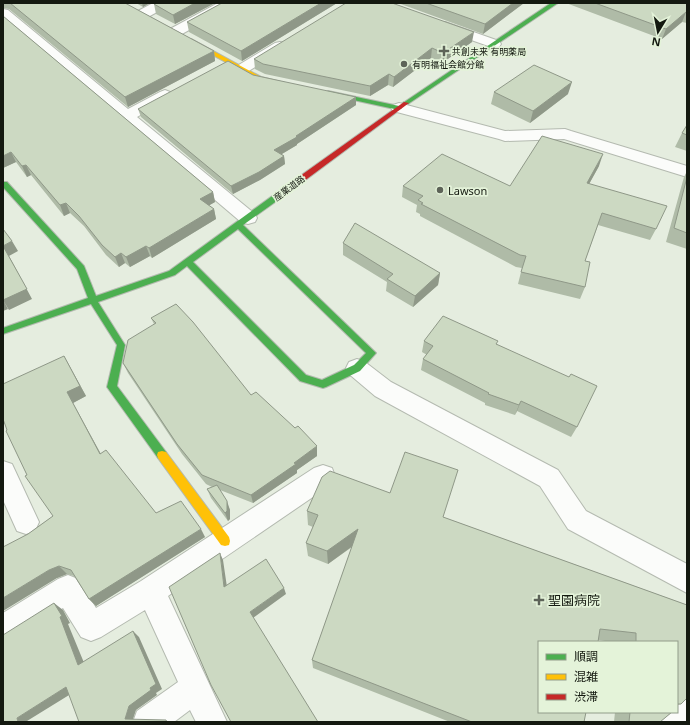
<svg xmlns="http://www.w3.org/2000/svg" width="690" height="725" viewBox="0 0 690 725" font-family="'Noto Sans','Noto Sans JP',sans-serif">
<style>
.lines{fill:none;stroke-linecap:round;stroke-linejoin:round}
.street-casing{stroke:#b4bab0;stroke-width:2}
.fast-casing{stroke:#b4bab0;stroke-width:2}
.slow-casing{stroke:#b4bab0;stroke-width:2}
.jam-casing{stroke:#b4bab0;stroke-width:2}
.street{fill:#fbfcfa;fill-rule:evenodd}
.fast{fill:#4caf50;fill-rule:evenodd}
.slow{fill:#ffc107;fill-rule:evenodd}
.jam{fill:#c62828;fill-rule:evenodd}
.wall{fill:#afbba7}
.shaded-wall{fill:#8f9888}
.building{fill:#ccd9c2;stroke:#8f9888}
.poi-dot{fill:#5d6358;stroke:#e4f3d9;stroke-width:1.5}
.labels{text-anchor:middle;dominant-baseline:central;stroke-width:3.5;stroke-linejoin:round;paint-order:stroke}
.far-poi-label{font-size:9px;fill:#141910;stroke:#e4f3d9;text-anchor:start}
.far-street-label{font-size:9px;fill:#141910;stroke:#e4f3d9}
.poi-label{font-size:11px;fill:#141910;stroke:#e4f3d9;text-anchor:start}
.near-poi-label{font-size:13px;fill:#141910;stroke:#e4f3d9;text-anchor:start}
</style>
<rect width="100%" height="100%" fill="#e5eddf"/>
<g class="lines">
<g class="street-casing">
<path id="street" d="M153 3H170L168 6 148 17H138L136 14 138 11Z
M218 3H235L233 6 180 35 175 36 170 35 168 32 170 29Z
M3 9 8 10 128 109 160 92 165 90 170 92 173 95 170 98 137 117 255 214 257 218 255 222 248 224 241 222 3 20Z
M445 22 499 41 501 44 499 47 494 48 440 29 438 26 440 23Z
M280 42 285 43 287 46 285 49 247 72 242 73 237 72 235 69 237 66 275 43Z
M399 103 505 131 565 129 571 131 687 166V177L564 139 505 141 499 139 393 111 391 108 393 105Z
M357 359 365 362 391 382 558 470 586 511 687 564V593L568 529 540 486 375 396 349 374 346 368 349 362Z
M3 461 12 464 39 522 35 531 26 534 17 531 3 500Z
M323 465 332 468 335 476 332 484 168 596 227 722H196L190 710 174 722H133L137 711 178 682 145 610 101 637 91 641 81 637 63 608 13 639 3 643V613L58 579 68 575 78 579 96 608 141 581 314 468Z
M687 691V722H655L659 712H677V695Z"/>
</g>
<g class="fast-casing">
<path id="fast" d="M551 3H558L408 104 403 103Z
M328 91 399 106 402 108 399 110 326 94 325 93Z
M3 182H7L84 266 96 296 169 271 286 186H292V190L243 225 376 353 360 371 326 387 323 388 300 381 187 266 175 275 98 302 125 345 117 386 166 452 167 455 166 458 162 459 158 458 107 387 117 345 91 304 3 334V328L88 298 77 269 3 187ZM238 229 366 353 354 365 322 380 306 375 193 262Z"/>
</g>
<g class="slow-casing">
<path id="slow" d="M187 39H191L261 77 285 83 282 85 257 79 187 41Z
M162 451 166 452 229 537 230 541 229 545 225 546 221 545 158 458 157 455 158 452Z"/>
</g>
<g class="jam-casing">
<path id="jam" d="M404 102 409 103 292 190H286V186Z"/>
</g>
<use href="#street" class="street"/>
<use href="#fast" class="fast"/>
<use href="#slow" class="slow"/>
<use href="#jam" class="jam"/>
</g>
<path class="wall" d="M3 3H125L214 51 215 61 128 107 9 9 3 8Z
M136 3H150L143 7Z
M215 3 175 24 156 14 154 4Z
M222 3H337L242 61 189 32 187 22Z
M398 3H524L483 34Z
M566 3H687V23L682 22 662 39Z
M3 16 213 192 215 202 209 205 214 209 216 219 152 258 150 256 130 267 125 263 119 267 106 255 84 226 70 213 64 216 31 175 27 177 16 162 3 168Z
M472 42 442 63 431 58 393 87 388 85 370 96 265 74 255 69 254 59Z
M253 75 356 105 297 144V145L282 154 284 156 285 164 260 180 233 194 141 117 138 109Z
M494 92 568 94 530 123 491 104Z
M687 125V151L675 147 682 133Z
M599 166 589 184 656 229 650 240 598 225 585 261V287L580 299 518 284 522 268 516 267 420 216V214L416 212 417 205 402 197 403 186H510Z
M687 171V249L666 242 684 177Z
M343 243 440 273 438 285 413 307 386 291 387 282 343 255Z
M151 318 251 395 317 456 297 470V473L253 503 220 490 230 510V519L228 521 211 498 207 489 212 487 206 484 182 454 128 373 123 363 154 324Z
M424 341 497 344 577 427 571 437 517 411 515 415 485 405V403L421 370 423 359 427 355 422 352Z
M64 356 86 396 73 403 101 454 156 513 205 537 96 606 89 599 74 576 67 574 57 578 28 534 53 516 27 475 7 430Z
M307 511 443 517 687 605 681 704 677 705V642H612L598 640 584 722H450L313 668 312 660 352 547 328 564 308 556 306 543 313 527 308 525Z
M615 712H672L660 722H614Z"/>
<path class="shaded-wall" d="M142 3H150L143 7Z
M195 3H215L175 24 173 15Z
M321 3H337L242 61 241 51Z
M513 3H524L483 34 485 24Z
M686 12 682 22 662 39 666 29Z
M474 32 472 42 442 63 443 53Z
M432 48 431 58 393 87 394 77Z
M214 51 215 61 128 107 125 97Z
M389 74 388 85 370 96V86Z
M572 82 568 94 530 123 533 111Z
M356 97V105L297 144V145L275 158 274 150Z
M11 152 16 162 3 168V156Z
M603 154 599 166 583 195 587 183Z
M284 156 285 164 260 180 233 194 231 186Z
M26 165 31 175 27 177 22 166Z
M213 192 215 202 203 209 200 199Z
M66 203 70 213 64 216 60 205Z
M214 209 216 219 152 258 149 248Z
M12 241 18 251 9 256 32 299 9 310 3 300V246Z
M146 246 150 256 130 267 126 257Z
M121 253 125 263 119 267 115 257Z
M440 273 438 285 413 307 415 296Z
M3 300 8 309 3 311Z
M64 356 86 396 73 403 106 464 100 454 67 392Z
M521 401 517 411 515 415 519 405Z
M317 446V456L297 470V473L253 503 251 495Z
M227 501 230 510V519L228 521 225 513Z
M201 529 205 537 96 606 89 599Z
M358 529V542L328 564 327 551Z
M220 553 223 560 228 594 224 587Z
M59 566 67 574 57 578 3 611V598L49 570Z
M284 588 286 594 253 618 250 612Z
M54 603 63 610 70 623 68 624 87 670 78 665Z
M133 631 139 637 162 689 156 693 157 695 136 710 132 722 125 719 129 706 150 688Z
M66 687 74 692 27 721 28 722H18L17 718Z"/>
<path class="building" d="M10 3H125L214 51 125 97Z
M157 3H195L173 15 154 4Z
M222 3H321L241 51 187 22Z
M346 3H392L474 32 443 53 432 48 394 77 389 74 370 86 263 64 254 59Z
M426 3H513L485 24Z
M595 3H687V12H686L666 29Z
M3 16 213 192 200 199 214 209 149 248 146 246 126 257 121 253 115 257 102 245 79 216 66 203 60 205 26 165 22 166 11 152 3 156Z
M228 61 253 75 356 97 296 136 297 137 274 150 284 156 259 172 231 186 138 109Z
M534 65 572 82 533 111 494 92Z
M687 125V135L682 133Z
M542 136 603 154 587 183 667 206 656 229 602 213 585 261 590 262 585 287 521 272 526 256 520 255 421 204 423 203 418 200 423 196 403 186 442 154 510 186Z
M687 177V233L674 228Z
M355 223 440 273 415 296 387 279 393 274 343 243Z
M3 229 12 241 3 246 27 289 3 300Z
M176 304 193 322 251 395 256 392 295 428 298 426 317 446 294 463 296 464 251 495 202 475 177 444 123 363 128 340 156 323 151 318Z
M443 316 498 341 496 344 569 377 571 374 597 386 577 427 521 401 519 405 488 394 489 393 423 359 433 346 424 341Z
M64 356 80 386 67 392 100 454 106 450 156 513 181 501 201 529 89 599 71 570 59 566 49 570 3 598V547L28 534 53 516 25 476 27 475 6 431 7 430 3 419V384Z
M405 452 458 470 443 517 687 605V698L681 704H677V642H636V633L600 629 598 642H539V712H586L584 722H472L312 660 358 529 327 551 306 543 318 515 307 511 322 477 330 471 390 493Z
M217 485 227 501V511L225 513 207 489Z
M220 553 224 587 266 559 284 588 250 612 318 722H231L211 685 169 587Z
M54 603 62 616 60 617 78 665 133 631 156 684 150 688 151 690 129 706 125 719 166 720 167 722H79L66 687 17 718 18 722H3V635Z
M630 712H672L660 722H629Z"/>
<g class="poi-dot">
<path d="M442 45h4v4h4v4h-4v4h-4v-4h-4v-4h4z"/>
<circle cx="404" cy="64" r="4"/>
<circle cx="440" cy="190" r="4"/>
<path d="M537 594h4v4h4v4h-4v4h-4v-4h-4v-4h4z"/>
</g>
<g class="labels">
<g class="far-poi-label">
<text x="452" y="51">共創未来 有明薬局</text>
<text x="412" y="64">有明福祉会館分館</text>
</g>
<g class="far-street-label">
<text transform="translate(289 188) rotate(-36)">産業道路</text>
</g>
<g class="poi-label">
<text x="448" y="190">Lawson</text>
</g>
<g class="near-poi-label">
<text x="548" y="600">聖園病院</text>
</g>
</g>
<rect width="690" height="725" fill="none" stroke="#141910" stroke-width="8"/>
<rect x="538" y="641" width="140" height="72" fill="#e4f3d9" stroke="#919c89"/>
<rect x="546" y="654" width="20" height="6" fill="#4caf50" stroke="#919c89"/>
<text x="574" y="661" font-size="12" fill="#141910">順調</text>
<rect x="546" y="674" width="20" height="6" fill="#ffc107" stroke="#919c89"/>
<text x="574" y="681" font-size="12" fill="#141910">混雑</text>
<rect x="546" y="694" width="20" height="6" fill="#c62828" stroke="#919c89"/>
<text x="574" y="701" font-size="12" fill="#141910">渋滞</text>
<g transform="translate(658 32) rotate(190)" stroke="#e4f3d9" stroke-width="3" paint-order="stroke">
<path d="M0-3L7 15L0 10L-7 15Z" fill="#141910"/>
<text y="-6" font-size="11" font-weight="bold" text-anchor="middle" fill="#141910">N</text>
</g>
</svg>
